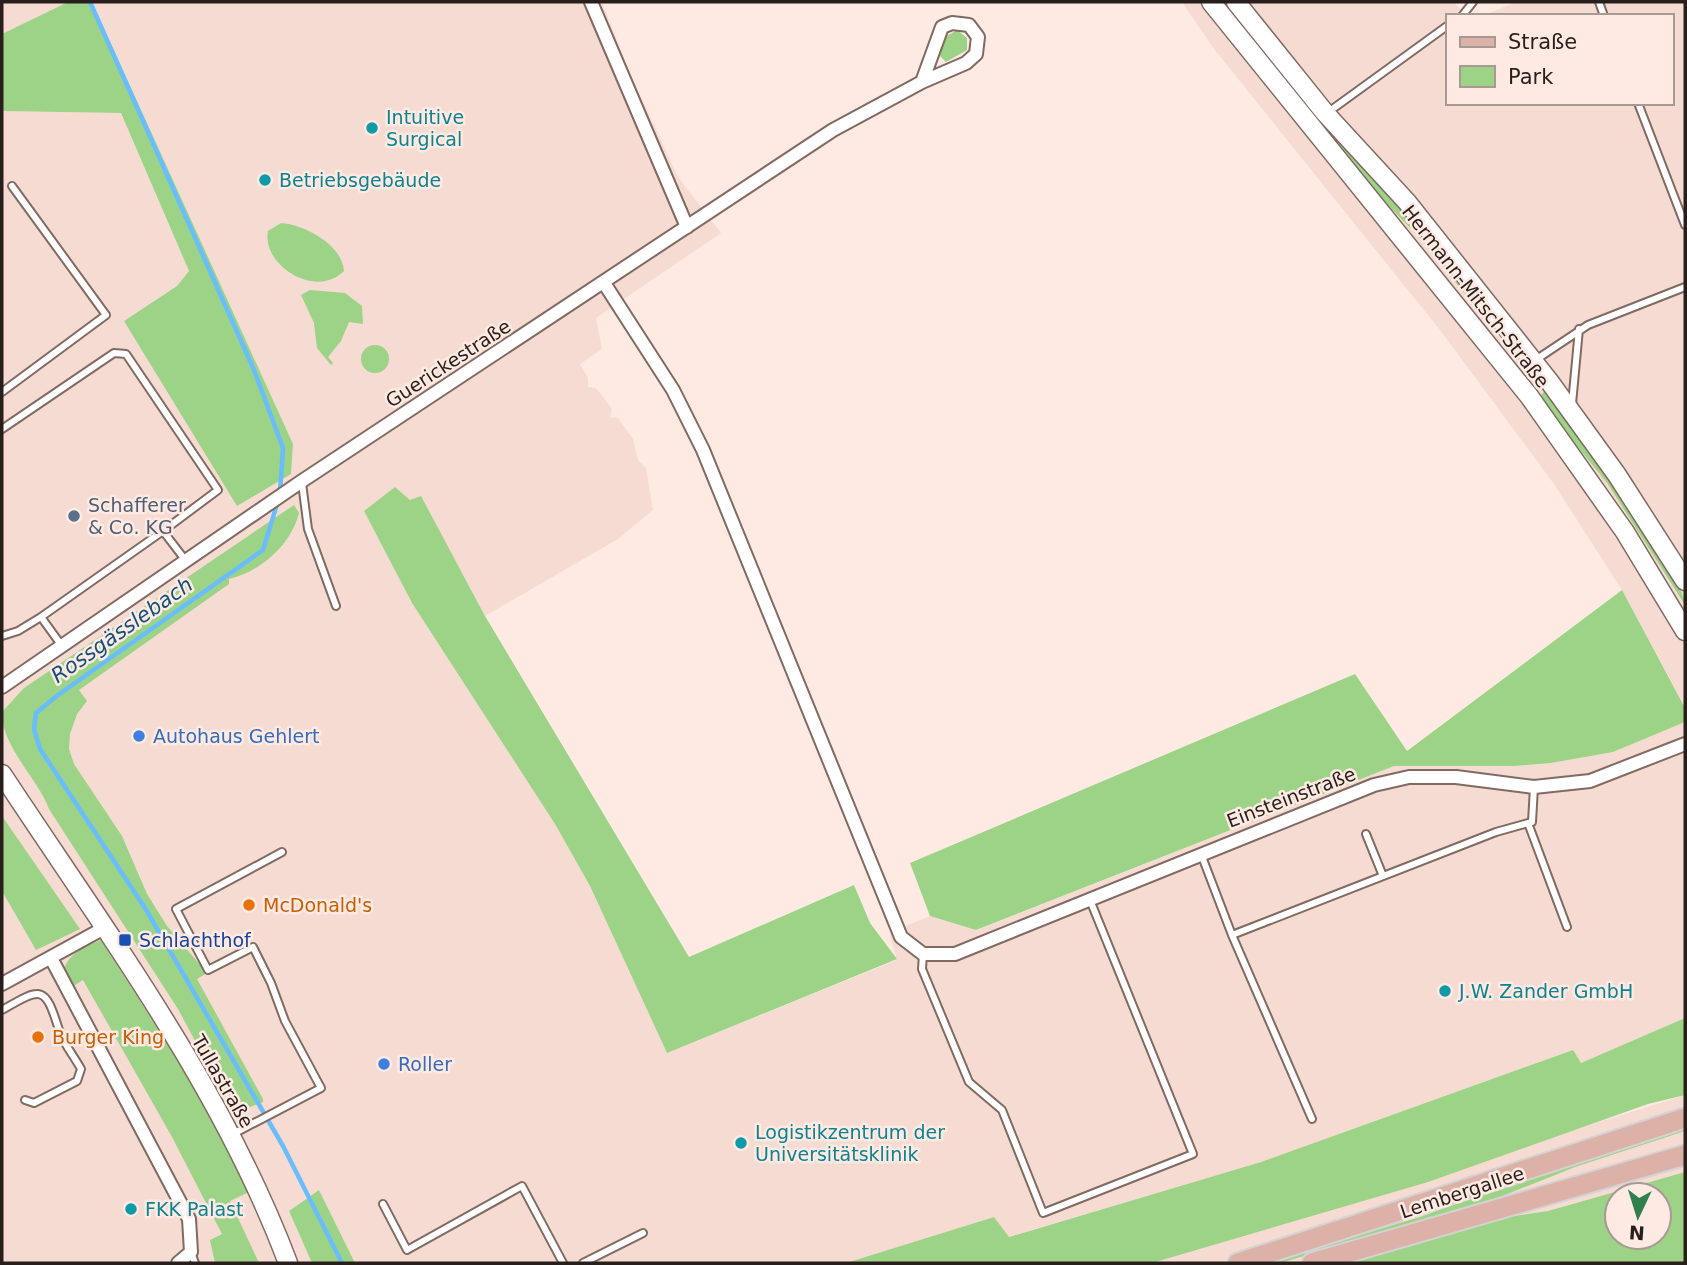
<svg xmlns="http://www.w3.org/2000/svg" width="1687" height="1265" viewBox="0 0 1687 1265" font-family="'DejaVu Sans',sans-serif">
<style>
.built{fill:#f6dbd2}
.green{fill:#9cd386;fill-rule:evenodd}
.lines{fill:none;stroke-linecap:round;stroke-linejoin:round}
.stream{stroke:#6abdfc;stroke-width:4.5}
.lane-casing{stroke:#806a62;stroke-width:10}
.street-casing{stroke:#806a62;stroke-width:16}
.secondary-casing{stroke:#806a62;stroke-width:21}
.primary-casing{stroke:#d4d2d2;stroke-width:23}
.lane{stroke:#fff;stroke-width:6}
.street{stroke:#fff;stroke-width:12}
.secondary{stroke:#fff;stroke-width:18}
.primary{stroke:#dcb2a8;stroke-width:19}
.culture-dot{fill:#0f9aa8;stroke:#feeae2;stroke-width:2.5}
.service-dot{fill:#5c6f8a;stroke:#feeae2;stroke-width:2.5}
.shop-dot{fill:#3f7fe0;stroke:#feeae2;stroke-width:2.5}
.food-dot{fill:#e8710a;stroke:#feeae2;stroke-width:2.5}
.transit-dot{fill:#1a4fb4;stroke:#feeae2;stroke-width:2.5}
.labels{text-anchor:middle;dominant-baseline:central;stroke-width:5;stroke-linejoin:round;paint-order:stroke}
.culture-label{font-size:19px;fill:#0d838f;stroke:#feeae2;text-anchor:start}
.street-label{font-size:19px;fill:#281f1c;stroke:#feeae2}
.service-label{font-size:19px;fill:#4e5e75;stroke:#feeae2;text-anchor:start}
.shop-label{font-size:19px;fill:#366cbe;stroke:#feeae2;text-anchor:start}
.food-label{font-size:19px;fill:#c56008;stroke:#feeae2;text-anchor:start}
.transit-label{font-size:19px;fill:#164399;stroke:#feeae2;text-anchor:start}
.water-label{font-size:21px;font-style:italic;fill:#115079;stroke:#feeae2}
</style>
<rect width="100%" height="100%" fill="#feeae2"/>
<path class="built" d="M2 2H68L2 34Z
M92 2H602L629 71 678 177 721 233 596 318 602 349 580 364 588 378V387L596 388 612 409 610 417 618 418 633 439 638 460 646 468 653 510 618 539 485 616 463 574 410 500 395 487 364 511 412 603 555 824 590 886 667 1053 897 960 890 936 898 929 930 916 977 930 1394 766H1514L1551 763 1613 752 1685 722V1018L1581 1063 1572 1050 1261 1162 1008 1237 994 1217 846 1263H355L319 1190 289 1211 312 1263H2V111L121 113 189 271 177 286 124 321 291 474 293 444Z
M1182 2H1454L1466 16H1447V103H1671V16H1482L1516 2H1685V707L1622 590 1554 484 1440 330 1214 49Z
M1685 1095V1172L1548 1211 1499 1218 1345 1263H1152Z"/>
<path class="green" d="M68 2H92L293 444 291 474 237 506 124 321 177 286 189 271 121 113 2 111V34Z
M1225 2 1339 142 1405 212 1498 328 1495 331 1419 237 1375 192 1222 4Z
M957 30 967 38V50L946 62 940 56 945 37Z
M281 223C306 225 342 245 344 271 315 300 261 264 268 231Z
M310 290 345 293 362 306 363 324 349 322 341 341 328 357 333 363 331 365 317 348 314 323 301 295Z
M361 359a14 14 0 1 1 28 0a14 14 0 1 1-28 0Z
M1546 390C1570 422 1685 577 1685 605L1607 483 1538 398Z
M395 487 410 500 421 496 485 616 689 957 854 885 870 923 897 959 667 1053 590 886 555 824 412 603 364 511Z
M294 505 299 513C291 545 260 572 229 579V584L79 690 87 701 77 714 70 734 69 749 74 764 122 836 147 894 167 926 207 973 197 979 263 1099V1102L239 1111 201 1052 178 1009 49 809C37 777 2 748 2 712L24 688Z
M1622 590 1685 708V722L1613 752 1551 763 1514 766H1394L976 930 930 916 910 863 1355 674 1407 751Z
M2 816 80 929 36 950 2 891Z
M101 940 219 1125 249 1192 230 1201 259 1263H215L210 1240 222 1234 172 1137 83 980 72 987 64 969C70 952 85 947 101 940Z
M1685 1018V1095L1648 1104 1428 1182 1152 1263H846L994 1217 1009 1237 1261 1162 1573 1050 1581 1063Z
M1685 1127V1131L1575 1167 1480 1205 1280 1263H1266L1420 1217 1574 1161Z
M1685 1172V1263H1345L1499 1218 1548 1211ZM1617 1195H1659V1237H1617Z
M319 1190 355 1263H312L289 1211Z"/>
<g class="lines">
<path class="stream" d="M90 2 254 370 283 448 280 492
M278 501 263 550 58 695 36 713 34 729 40 749 145 908 283 1146 342 1263"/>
<g class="lane-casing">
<path id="lane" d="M1599 2 1604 16
M1462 16 1473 2
M1638 103 1685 225
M1327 113 1447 26
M1534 361 1588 325 1685 287
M2 392 106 315 12 186
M1572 404 1579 329
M2 429 114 353 126 354 218 490 163 531
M302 483 308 529 336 606
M2 636 18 631 41 617
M62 646 41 617 163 531 186 561
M1528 823 1567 927
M1366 834 1383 876
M1201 854 1232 935 1496 832 1532 822 1534 787
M1232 935 1312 1119
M923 954 922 969 969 1082 1002 1110 1043 1213 1193 1154 1090 900
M2 1010C42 987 45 985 59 1030 63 1043 74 1056 81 1069L77 1081 34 1103 25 1100
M233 1134 321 1088 285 1021 271 983 253 947 208 970 176 909 282 852
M383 1204 407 1250 522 1186 563 1263
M191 1252 195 1263
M583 1263 643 1233"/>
</g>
<g class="street-casing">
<path id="street" d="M591 2 687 227
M604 283 673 390 703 450 901 937 923 954H955L1374 785 1409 777H1456L1534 787 1590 781 1685 744
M2 687 302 481 833 130 922 82 966 63 976 54 978 37 969 25 952 23 942 27 922 82
M51 958 189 1219 191 1252 178 1263
M2 984 106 927"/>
</g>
<g class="secondary-casing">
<path id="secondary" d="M1211 2 1529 396 1625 532 1685 631
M1236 2 1326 114 1407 202 1549 381 1617 475 1685 581
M2 774C106 932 221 1085 288 1263"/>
</g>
<g class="primary-casing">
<path id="primary" d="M1238 1263 1685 1118
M1312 1263 1685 1155"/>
</g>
<use href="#lane" class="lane"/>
<use href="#street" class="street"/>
<use href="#secondary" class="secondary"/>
<use href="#primary" class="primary"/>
</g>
<g class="culture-dot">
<circle cx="372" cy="128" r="7"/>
<circle cx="265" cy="180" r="7"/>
<circle cx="1445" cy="991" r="7"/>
<circle cx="741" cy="1143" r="7"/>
<circle cx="131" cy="1209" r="7"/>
</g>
<circle class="service-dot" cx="74" cy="516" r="7"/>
<g class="shop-dot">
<circle cx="139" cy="736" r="7"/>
<circle cx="384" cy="1064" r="7"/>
</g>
<g class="food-dot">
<circle cx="249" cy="905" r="7"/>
<circle cx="38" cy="1037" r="7"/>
</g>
<rect class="transit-dot" x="118" y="933" width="14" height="14" rx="3.5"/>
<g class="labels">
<g class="culture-label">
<text x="386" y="117">Intuitive<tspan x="386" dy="22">Surgical</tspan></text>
<text x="279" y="180">Betriebsgebäude</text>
<text x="1459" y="991">J.W. Zander GmbH</text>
<text x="755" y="1132">Logistikzentrum der<tspan x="755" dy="22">Universitätsklinik</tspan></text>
<text x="145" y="1209">FKK Palast</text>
</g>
<g class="street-label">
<text transform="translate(1476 296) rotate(52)">Hermann-Mitsch-Straße</text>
<text transform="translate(448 363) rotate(-33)">Guerickestraße</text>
<text transform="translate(1291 797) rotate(-21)">Einsteinstraße</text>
<text transform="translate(223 1081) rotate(60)">Tullastraße</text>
<text transform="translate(1462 1192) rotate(-18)">Lembergallee</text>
</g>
<g class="service-label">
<text x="88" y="505">Schafferer<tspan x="88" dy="22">&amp; Co. KG</tspan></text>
</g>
<g class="shop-label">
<text x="153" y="736">Autohaus Gehlert</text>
<text x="398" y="1064">Roller</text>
</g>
<g class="food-label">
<text x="263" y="905">McDonald's</text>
<text x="52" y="1037">Burger King</text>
</g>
<g class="transit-label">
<text x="139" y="940">Schlachthof</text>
</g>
<g class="water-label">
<text transform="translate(122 630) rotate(-35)">Rossgässlebach</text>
</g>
</g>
<rect width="1687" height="1265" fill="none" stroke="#281f1c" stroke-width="7"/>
<rect x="1446" y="14" width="228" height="91" fill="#feeae2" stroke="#a89993" stroke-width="2"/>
<rect x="1460" y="37" width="35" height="10" fill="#dcb2a8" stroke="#a89993" stroke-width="2"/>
<text x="1508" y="49" font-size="21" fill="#281f1c">Straße</text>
<rect x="1460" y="66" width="35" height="21" fill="#9cd386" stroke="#a89993" stroke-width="2"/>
<text x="1508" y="84" font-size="21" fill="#281f1c">Park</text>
<g transform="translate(1638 1216) rotate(184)"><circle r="33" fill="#feeae2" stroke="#a89993" stroke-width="2"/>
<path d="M0-5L12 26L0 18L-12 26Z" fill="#337e4d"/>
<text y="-10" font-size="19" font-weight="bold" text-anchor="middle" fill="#281f1c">N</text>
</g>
</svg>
